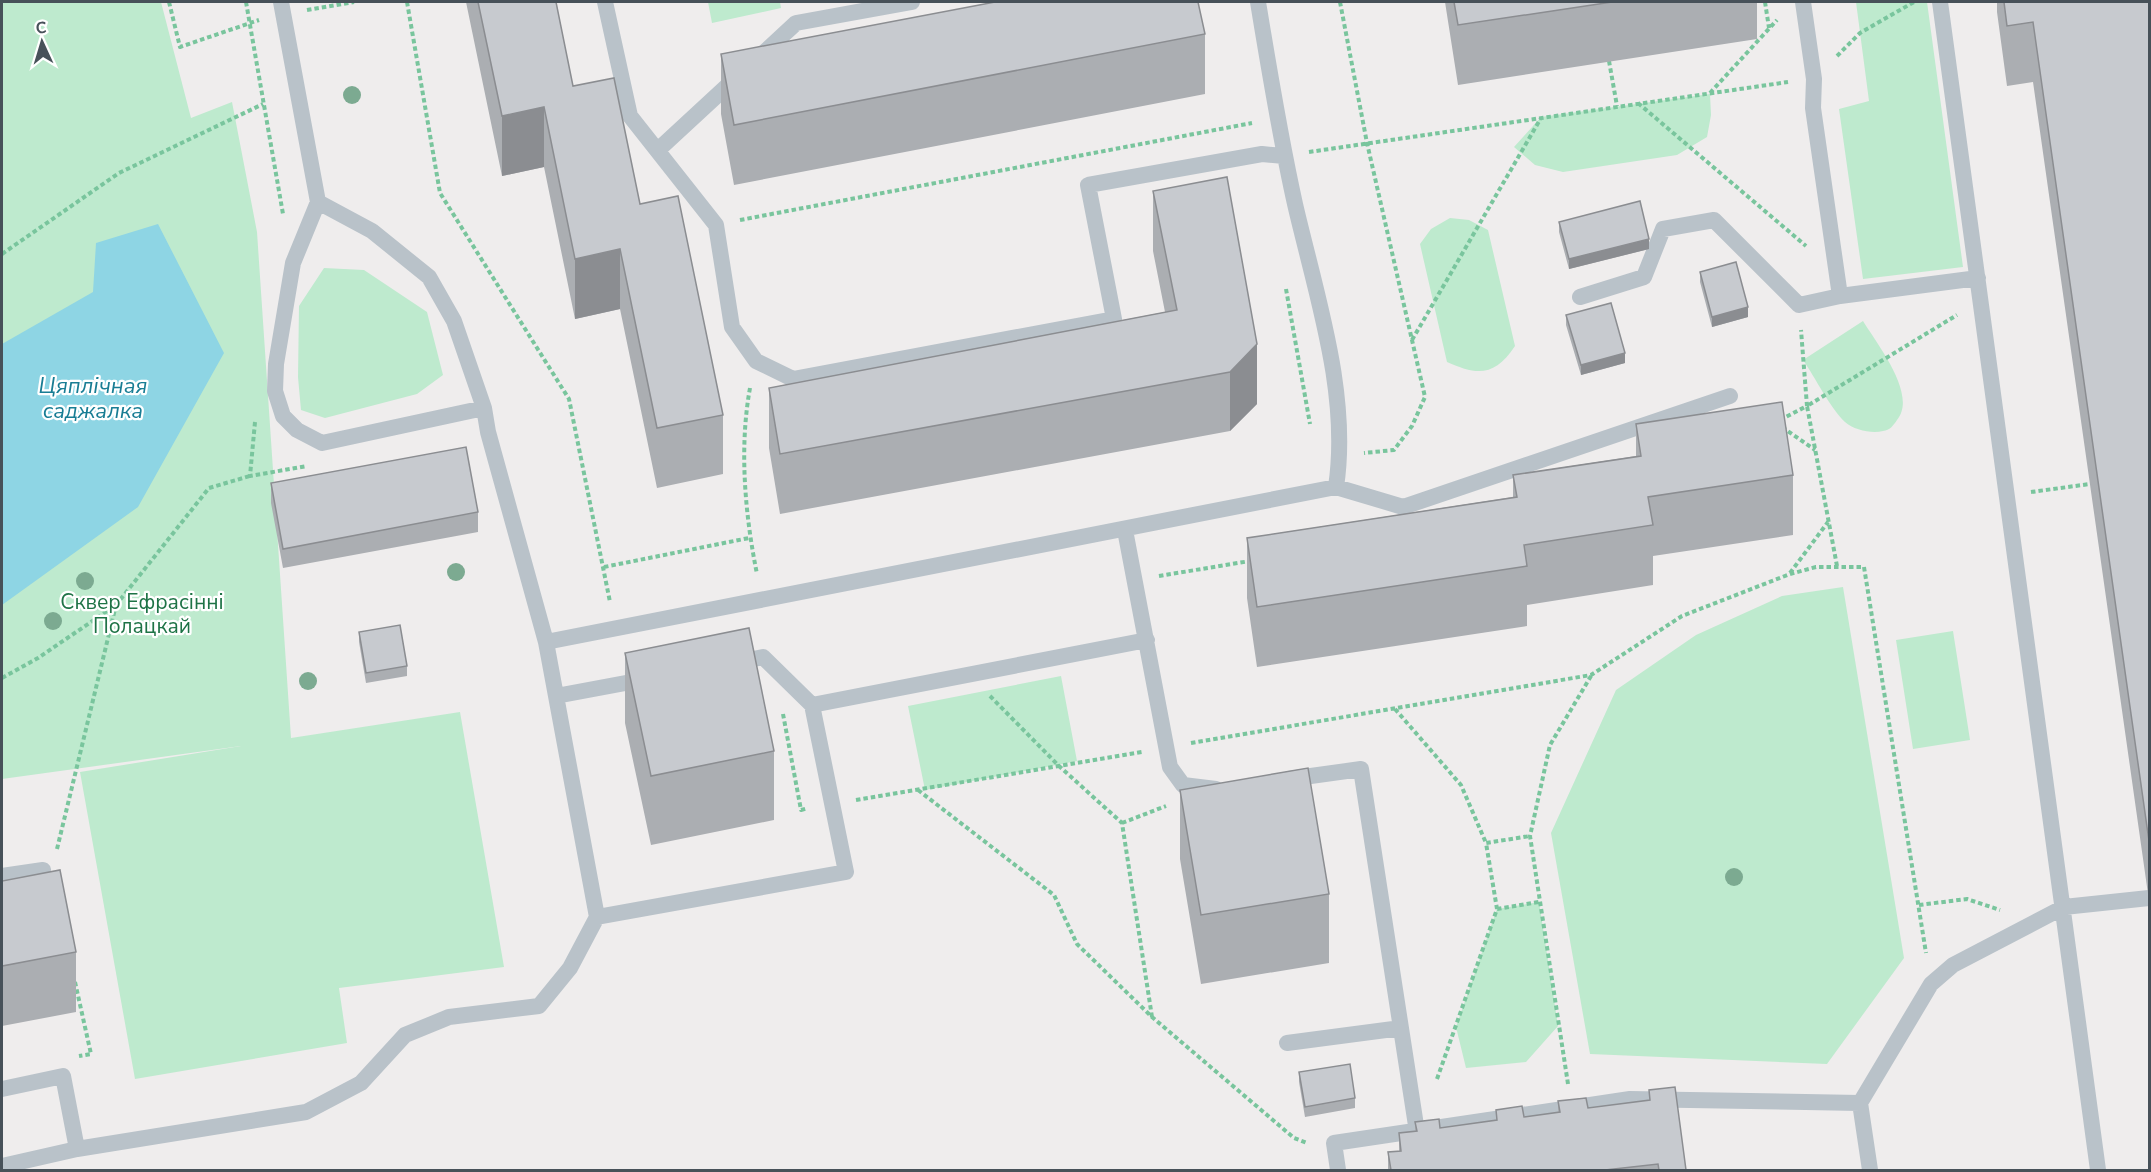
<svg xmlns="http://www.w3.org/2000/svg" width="2151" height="1172" viewBox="0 0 2151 1172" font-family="'Nunito Sans',sans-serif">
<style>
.green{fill:#beeace}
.water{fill:#8ed5e4}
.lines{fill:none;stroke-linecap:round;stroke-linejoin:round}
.path{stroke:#79c59d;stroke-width:4;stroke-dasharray:4.5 3;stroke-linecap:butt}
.lane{stroke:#b9c2c9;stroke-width:16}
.tree{fill:#7caa91}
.wall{fill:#abaeb2}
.shaded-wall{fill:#8b8d91}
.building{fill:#c7cacf;stroke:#8b8d91;stroke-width:1.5}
.labels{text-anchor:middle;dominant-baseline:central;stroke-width:4.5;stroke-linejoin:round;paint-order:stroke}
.park-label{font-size:21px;fill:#1e7346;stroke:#fff}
.water-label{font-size:22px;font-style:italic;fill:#187d94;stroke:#fff}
</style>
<rect width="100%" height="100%" fill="#efeded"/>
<path class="green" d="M2 2H161L191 118 232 102 257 232 291 738 460 712 504 967 339 988 347 1043 135 1079 80 772 241 746 2 779Z
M708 2H780L781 8 712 23Z
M1856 2H1927L1963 267 1863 279 1839 109 1869 101Z
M1710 94 1711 115 1707 137 1677 155 1563 172 1535 165 1514 147 1541 117Z
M1450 218 1469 220 1488 230 1515 346C1495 376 1478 376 1447 362L1420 244 1431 229Z
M324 268 364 270 427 312 443 375 417 394 325 418 301 410 298 377 299 306Z
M1863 321C1877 344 1918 395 1897 420 1893 426 1890 430 1883 431 1872 434 1854 430 1845 422 1830 408 1815 377 1803 360Z
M1843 587 1904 958 1827 1064 1590 1054 1551 833 1616 690 1696 635 1782 596Z
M1953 631 1970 740 1913 749 1896 640Z
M1061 676 1077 761 925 790 908 706Z
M1539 902 1558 1026 1526 1062 1466 1068 1456 1027 1497 909Z"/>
<path class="water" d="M158 224 224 353 138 507 2 605V344L93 292 96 243Z"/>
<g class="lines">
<path class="path" d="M169 2 180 47 259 20
M246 2 283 214
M407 2 440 193 569 399 610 602
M1340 2 1367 143 1425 397 1412 426 1394 450 1364 453
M1765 2 1769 28
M307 10 354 2
M1837 56 1860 33 1914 2
M1609 61 1617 106
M1710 93 1777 20
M1638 103 1806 246
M1309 152 1788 82
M740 220 1252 123
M2 254 119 173 263 104
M1286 289 1310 424
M1412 340 1541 118
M750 388C739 448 745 515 757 574
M1780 420 1807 406 1801 330
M255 422 250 476 307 466
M1782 427 1815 450
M2031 492 2090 484
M1837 566 1807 406 1957 315
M604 567 749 538
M1790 573 1828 522
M1159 576 1250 561
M2 678 38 658 116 605 209 488 250 476
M990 696 1059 766 1122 823 1152 1017
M1395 709 1461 785 1486 843
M783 714 801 810 808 808
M1191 743 1591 675 1682 616 1790 574 1816 567H1864L1926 953
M918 790 1054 895 1077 944 1152 1017 1294 1138 1307 1143
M856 800 1142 752
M1122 823 1166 806
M57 849 116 605
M1919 905 1967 899 2000 910
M1497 909 1539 902
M75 982 91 1054 79 1056
M1437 1079 1497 909 1486 843 1530 836
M1568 1084 1530 836 1550 745 1591 676"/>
<path class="lane" d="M281 2 318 202 372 231 429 277 454 321 484 408 488 432 546 642 1336 487C1350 394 1316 295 1295 204 1280 137 1269 69 1258 2
M605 2 630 116 716 225 732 327 756 361 793 379 1114 319 1088 185 1262 154 1284 156
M1803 2 1814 79 1813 108 1840 296
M1940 2 2098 1170
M757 59 796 23 912 2
M659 149 738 76
M318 202 293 263 276 364 275 391 283 416 297 430 322 443 484 408
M1580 297 1644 277 1663 229 1714 220 1799 305 1840 296 1978 278
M1336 487 1403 507 1730 396
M1125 530 1170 767 1183 785 1216 789
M556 696 647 679
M812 705 1147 640
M1289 779 1361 769 1417 1132
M2 876 43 870
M597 917 846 872 812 705 763 657 734 663
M1287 1043 1401 1028
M2 1089 63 1076 77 1149 2 1166
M77 1149 306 1112 361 1083 405 1035 449 1017 539 1006 570 968 597 917 546 642
M1338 1170 1334 1143 1630 1099 1860 1103
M1870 1170 1860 1103 1931 984 1953 965 2064 907 2149 898"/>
</g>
<g class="tree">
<circle cx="352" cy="95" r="9"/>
<circle cx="456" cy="572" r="9"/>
<circle cx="85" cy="581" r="9"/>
<circle cx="53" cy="621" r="9"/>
<circle cx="308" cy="681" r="9"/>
<circle cx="1734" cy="877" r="9"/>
</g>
<path class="wall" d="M466 2H556L573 86 640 204 723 415V474L657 488 620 309 575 319 544 167 502 176Z
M1445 2H1757V39L1458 85Z
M1997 2H2150V908L2033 82 2007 86 1997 12Z
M1205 34V94L734 185 721 114V54Z
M1153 191 1257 404 1230 431 780 514 769 448V388L1165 312 1153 251Z
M1559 222 1649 249 1569 269 1559 232Z
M1700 272 1748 317 1712 327 1700 282Z
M1566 315 1625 363 1581 375 1566 325Z
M1636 424 1793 475V535L1653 556V585L1527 605V626L1257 667 1247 598V538L1513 497V475L1636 456Z
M271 483 478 512V532L283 568 271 503Z
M359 632 407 666V676L366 683 359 642Z
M625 653 774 751V820L651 845 625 723Z
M1180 790 1329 894V963L1201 984 1180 859Z
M2 881 76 952V1012L2 1026Z
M1299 1072 1355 1098V1108L1305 1117 1299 1082Z
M1649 1090 1686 1170H1388V1152L1399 1151V1133L1415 1131V1122L1440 1128 1496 1120V1110L1524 1117 1558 1113V1101L1588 1108 1649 1100Z"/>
<path class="shaded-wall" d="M544 107V167L502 176V116Z
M1649 239V249L1569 269V259Z
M620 249V309L575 319V259Z
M1748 307V317L1712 327V317Z
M1257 344V404L1230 431V372Z
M1625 353V363L1581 375V365Z"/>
<path class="building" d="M478 2H556L573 86 614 78 640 204 678 196 723 415 657 428 620 249 575 259 544 107 502 116Z
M995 2H1198L1205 34 734 125 721 54Z
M1454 2H1612L1458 25Z
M2004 2H2150V848L2033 22 2007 26Z
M1227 177 1257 344 1230 372 780 454 769 388 1177 310 1153 191Z
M1640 201 1649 239 1569 259 1559 222Z
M1736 262 1748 307 1712 317 1700 272Z
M1611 303 1625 353 1581 365 1566 315Z
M1782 402 1793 475 1648 497 1653 525 1524 545 1527 566 1257 607 1247 538 1517 497 1513 475 1641 456 1636 424Z
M466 447 478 512 283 549 271 483Z
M400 625 407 666 366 673 359 632Z
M749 628 774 751 651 776 625 653Z
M1308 768 1329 894 1201 915 1180 790Z
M60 870 76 952 2 966V881Z
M1350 1064 1355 1098 1305 1107 1299 1072Z
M1675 1087 1686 1170H1659L1658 1164 1605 1170H1391L1388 1152 1401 1151 1399 1133 1417 1131 1415 1122 1439 1119 1440 1128 1497 1120 1496 1110 1522 1106 1524 1117 1560 1112 1558 1101 1586 1098 1588 1108 1650 1100 1649 1090Z"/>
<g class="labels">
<g class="park-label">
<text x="142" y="602">Сквер Ефрасінні<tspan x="142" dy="24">Полацкай</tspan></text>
</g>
<g class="water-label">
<text x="93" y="386">Цяплічная<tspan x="93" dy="25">саджалка</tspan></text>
</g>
</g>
<rect width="2151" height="1172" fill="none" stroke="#475159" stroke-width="6"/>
<g transform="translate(42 42) rotate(356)" stroke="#ffffff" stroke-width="4.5" paint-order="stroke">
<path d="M0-4.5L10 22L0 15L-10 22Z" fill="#475159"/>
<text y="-9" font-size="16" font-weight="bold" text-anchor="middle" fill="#475159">С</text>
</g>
</svg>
